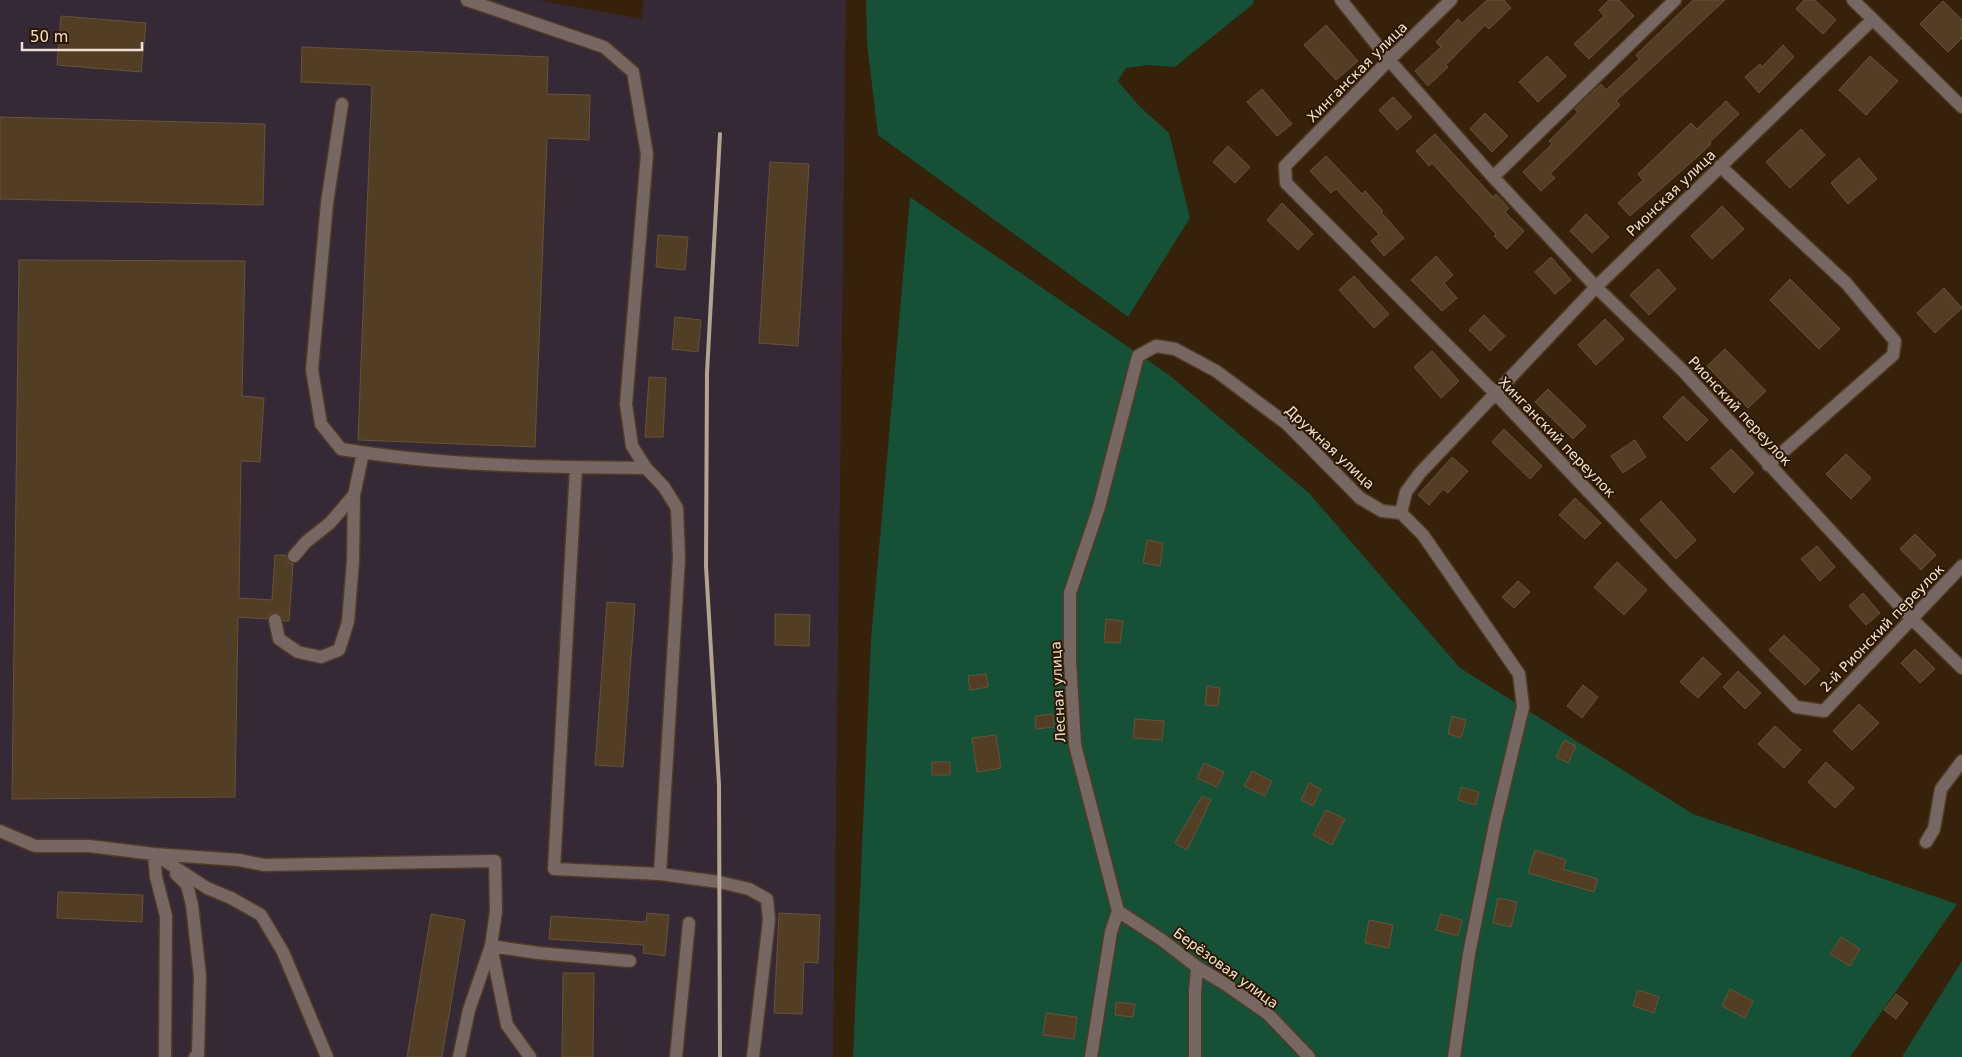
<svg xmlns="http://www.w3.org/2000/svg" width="1962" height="1057" viewBox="0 0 1962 1057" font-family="'DejaVu Sans',sans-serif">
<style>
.industrial{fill:#362936}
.green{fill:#165037}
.building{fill:#523e25;stroke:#675239}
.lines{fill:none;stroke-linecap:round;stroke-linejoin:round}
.minor-casing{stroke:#503c26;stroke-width:15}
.minor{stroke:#776763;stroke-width:12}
.rail{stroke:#b3a392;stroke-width:4}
.labels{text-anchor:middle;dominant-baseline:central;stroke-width:4;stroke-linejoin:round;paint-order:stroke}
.street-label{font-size:14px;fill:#eee0d2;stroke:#2c1802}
</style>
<rect width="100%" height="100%" fill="#36210a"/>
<path class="industrial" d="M0 0H537L642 19 643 0H846L833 1057H0Z"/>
<path class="green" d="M866 0H1254L1253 4 1175 67 1149 65 1126 68 1118 81 1139 106 1169 133 1190 218 1128 317 878 135 867 43Z
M910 197 1169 375 1309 493 1460 668 1693 814 1957 904 1850 1057H853L871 640Z
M1962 961V1057H1903V1055Z"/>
<path class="building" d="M1487 0H1504L1511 8 1489 29 1485 25 1446 65 1448 67 1428 86 1415 71 1441 47 1436 42 1458 19 1462 23Z
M1609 0H1619L1634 16 1589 59 1574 44 1604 16 1599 10Z
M1693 0H1725L1616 101 1620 105 1550 174 1555 178 1541 191 1523 172 1552 144 1549 141 1578 112 1575 109 1601 84 1606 90 1639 59 1636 55Z
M1804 0H1815L1836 20 1823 34 1796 9Z
M1943 1 1962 20V38L1948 52 1920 24Z
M61 16 146 23 141 72 57 65Z
M1326 25 1358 61 1336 80 1304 45Z
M1783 45 1794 57 1759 93 1745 77 1760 64 1762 67Z
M302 47 548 57 547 94 590 95 589 140 547 138 535 447 358 440 372 85 301 82Z
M1547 56 1566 76 1538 102 1519 82Z
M1870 56 1898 81 1866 115 1839 90Z
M1262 89 1292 124 1277 136 1247 102Z
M1393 97 1412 117 1397 130 1379 110Z
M1726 101 1739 114 1710 142 1711 144 1696 158 1630 216 1618 203 1643 180 1638 174 1691 123 1697 129Z
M1485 113 1508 136 1492 152 1470 129Z
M0 117 265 124 263 205 0 199Z
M1801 129 1825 155 1790 188 1766 162Z
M1435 134 1493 197 1496 194 1509 208 1505 212 1524 231 1507 249 1494 236 1496 234 1432 163 1429 166 1416 151Z
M1228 146 1250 167 1235 183 1213 162Z
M1326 156 1362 194 1365 191 1383 211 1381 212 1404 238 1384 256 1371 241 1379 234 1336 189 1331 193 1310 171Z
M1859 158 1877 179 1848 204 1831 183Z
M770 162 809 164 798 346 759 343Z
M1282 203 1313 234 1298 250 1267 220Z
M1722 206 1744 229 1712 259 1691 236Z
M1586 214 1609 237 1592 253 1570 231Z
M658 235 688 237 685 270 656 267Z
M1436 256 1453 275 1444 283 1457 298 1442 311 1411 280Z
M1551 257 1571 280 1555 294 1535 272Z
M19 260 245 261 242 396 264 398 260 462 241 461 239 598 272 600 275 555H286L288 562 293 564 289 621H283L281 615 277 612 270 614 267 619 238 617 235 797 12 799Z
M1658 269 1676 289 1649 315 1630 295Z
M1354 276 1389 314 1374 328 1339 290Z
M1790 279 1840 329 1819 349 1770 300Z
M1944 288 1962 308 1935 333 1917 313Z
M1484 315 1505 336 1490 351 1469 330Z
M675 317 701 320 698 352 672 349Z
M1605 319 1624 339 1596 365 1578 345Z
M1725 349 1766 391 1748 408 1707 366Z
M1432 351 1459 381 1441 398 1414 367Z
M649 377 666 378 663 437H645Z
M1548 389 1586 426 1573 439 1535 402Z
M1683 396 1708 420 1687 441 1663 417Z
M1504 429 1542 466 1530 479 1492 442Z
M1635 440 1646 457 1623 473 1611 456Z
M1731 449 1754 473 1734 493 1711 468Z
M1846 454 1871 478 1851 499 1826 474Z
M1452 457 1468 471 1448 493 1443 489 1429 505 1418 495Z
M1575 498 1601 523 1585 539 1559 515Z
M1661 501 1696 540 1676 559 1640 520Z
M1915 534 1936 555 1921 570 1900 549Z
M1147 540 1163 543 1160 566 1143 563Z
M1817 546 1835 567 1820 581 1801 559Z
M1617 562 1647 590 1624 615 1594 587Z
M1518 581 1530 592 1514 608 1502 597Z
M1863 593 1880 613 1866 625 1849 606Z
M607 602 635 604 623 767 595 765Z
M775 614 810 615 809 646 775 645Z
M1106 619 1123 621 1120 643 1104 642Z
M1784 635 1820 670 1805 685 1769 650Z
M1915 649 1935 669 1920 683 1901 663Z
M1703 657 1721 674 1698 698 1680 682Z
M1738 671 1761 693 1745 709 1723 687Z
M986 674 988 687 970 690 968 676Z
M1583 685 1598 697 1582 718 1567 706Z
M1207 686 1220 688 1218 706 1205 705Z
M1859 704 1879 723 1852 750 1833 731Z
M1053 714 1054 727 1036 729 1035 716Z
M1452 716 1466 720 1461 738 1448 734Z
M1135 719 1164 721 1162 740 1133 738Z
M1775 726 1801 750 1784 768 1758 744Z
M996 735 1001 768 977 772 972 738Z
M1564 740 1576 746 1568 763 1556 757Z
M932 762H950V775H932Z
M1826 762 1854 788 1835 808 1808 782Z
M1204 763 1224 772 1217 787 1197 778Z
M1252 771 1272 781 1265 796 1244 786Z
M1309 783 1321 789 1313 806 1301 800Z
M1461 787 1479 792 1476 805 1458 800Z
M1202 796 1211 800 1187 850 1175 843Z
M1326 810 1345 819 1332 845 1313 835Z
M1535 850 1566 860 1563 869 1598 879 1594 892 1528 873Z
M58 892 143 895 142 922 57 918Z
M1498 898 1517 902 1511 927 1493 923Z
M647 913 669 915 665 956 643 953 644 945 549 939 551 916 646 922Z
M779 913 820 915 818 963 804 962 802 1014 774 1013Z
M431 914 465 920 442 1057H407Z
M1441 914 1462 920 1458 936 1436 930Z
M1369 920 1393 925 1389 948 1365 943Z
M1841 937 1860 949 1850 966 1830 954Z
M563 973H594L593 1057H562Z
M1730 989 1753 1001 1745 1018 1722 1006Z
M1638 990 1659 997 1654 1013 1633 1006Z
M1896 994 1908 1003 1896 1019 1884 1010Z
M1116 1002 1135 1004 1133 1017 1115 1015Z
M1046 1013 1077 1017 1074 1039 1043 1035Z"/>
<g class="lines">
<g class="minor-casing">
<path id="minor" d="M467 0 604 47 633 72 647 154 626 404 632 446 646 468 664 487 677 508 679 558 660 874
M1341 0 1389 60 1493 177 1596 287 1683 371 1911 618 1962 668
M1451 0 1389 60 1285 166 1286 183 1495 393 1675 583 1796 707 1824 711 1962 566
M1853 0 1962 107
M342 104 327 203 312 370 321 424 341 449C442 466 544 467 646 468
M1720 166 1846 283 1895 341 1893 355 1768 465
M1493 177 1675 0
M576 467 554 869 660 874 719 882 749 889 767 899 769 920 753 1057
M294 556 306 542 330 523 354 495
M275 620 279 639 298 652 321 657 339 650 348 622 353 561 354 495 363 453
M0 831 35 846H89L154 854 239 860 264 865 495 861 496 911 491 946 538 953 630 961
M1926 842 1934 829 1941 789 1962 761
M154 854 156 877 166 916 165 1057
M156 855 207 888 231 898 261 915 283 952 327 1057
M176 874 187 885 192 905 200 976 198 1054 195 1057
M1118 911 1162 940 1197 967 1225 984 1268 1014 1309 1057
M491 946 507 1025 530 1057
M459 1057 469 1010 491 946
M676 1057 689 923
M1091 1057 1111 932 1118 911 1075 745 1070 660V593L1099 507 1138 356 1156 346 1175 349 1216 371 1287 424 1360 498 1382 511 1401 513
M1195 1057V991L1197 967
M1454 1057 1469 954 1495 824 1523 707 1519 674 1423 535 1401 513 1406 492 1420 473 1596 287 1872 20"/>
</g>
<use href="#minor" class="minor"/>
<path class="rail" d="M720 1057 719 785 706 566 707 373 720 134"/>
</g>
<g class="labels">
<g class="street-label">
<text transform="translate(1357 72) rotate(-45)">Хинганская улица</text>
<text transform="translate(1671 193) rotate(-44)">Рионская улица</text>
<text transform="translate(1740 411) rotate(47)">Рионский переулок</text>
<text transform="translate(1557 437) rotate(46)">Хинганский переулок</text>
<text transform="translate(1330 447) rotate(43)">Дружная улица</text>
<text transform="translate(1882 628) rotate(-46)">2-й Рионский переулок</text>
<text transform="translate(1058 692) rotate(-93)">Лесная улица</text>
<text transform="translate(1226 968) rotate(36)">Берёзовая улица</text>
</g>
</g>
<path d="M22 42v8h120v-8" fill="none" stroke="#eee0d2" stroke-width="2.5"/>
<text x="30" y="42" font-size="15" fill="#eee0d2" stroke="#2c1802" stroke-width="4" paint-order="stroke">50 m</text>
</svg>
